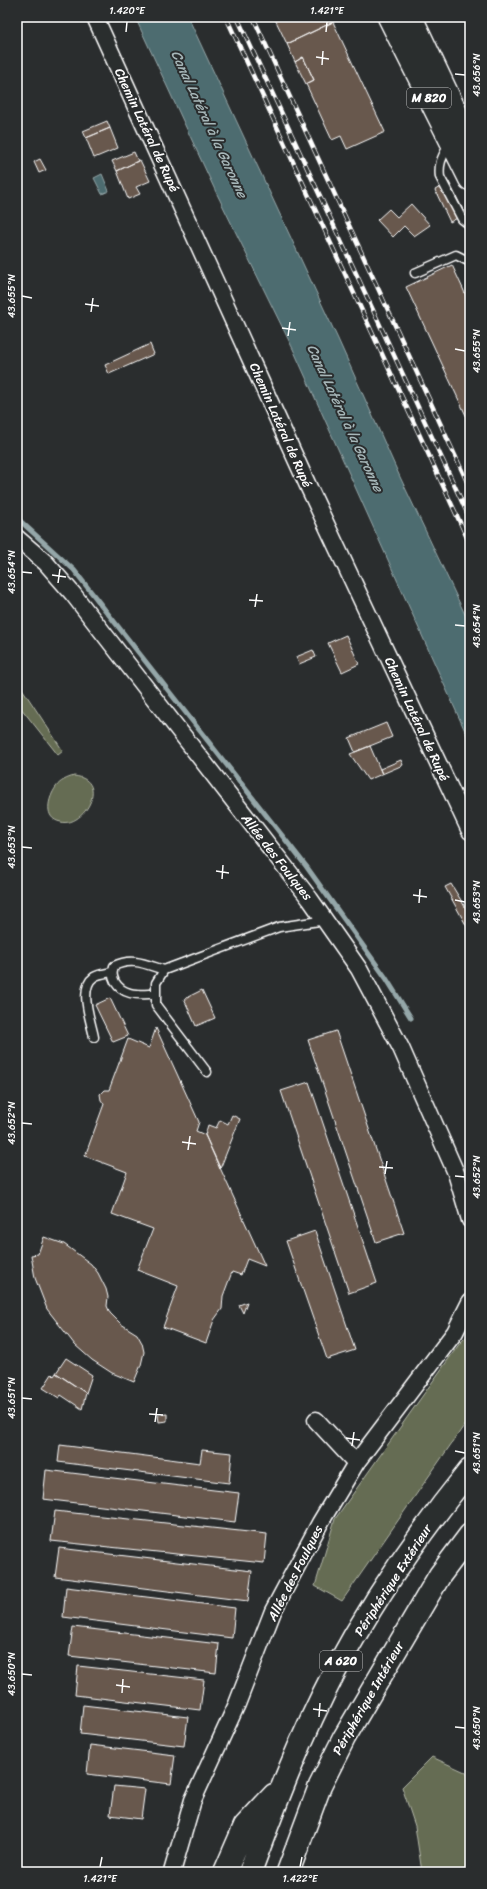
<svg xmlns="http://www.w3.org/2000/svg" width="487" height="1889" viewBox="0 0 487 1889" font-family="Sriracha,sans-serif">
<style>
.green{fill:#656c52;stroke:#b2b6a8}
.water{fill:#4e6c70;stroke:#95a7a9}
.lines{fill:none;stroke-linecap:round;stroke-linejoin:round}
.stream{stroke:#95a7a9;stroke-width:5}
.building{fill:#67584e;stroke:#fff}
.lane-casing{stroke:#fff;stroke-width:11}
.street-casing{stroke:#fff;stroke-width:19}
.primary-casing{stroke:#fff;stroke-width:25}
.highway-casing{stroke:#fff;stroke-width:25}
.lane{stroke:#2a2d2e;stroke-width:8}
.street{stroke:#2a2d2e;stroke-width:16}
.primary{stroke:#2a2d2e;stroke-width:22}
.highway{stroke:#2a2d2e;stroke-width:22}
.rail-casing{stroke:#fff;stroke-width:4.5}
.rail{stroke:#2a2d2e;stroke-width:3;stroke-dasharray:9;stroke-linecap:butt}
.ticks{fill:none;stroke:#fff;stroke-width:1.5}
.labels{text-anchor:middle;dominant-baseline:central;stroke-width:4;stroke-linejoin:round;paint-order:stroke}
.shield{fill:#2a2d2e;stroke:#bfc0c0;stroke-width:1}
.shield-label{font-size:12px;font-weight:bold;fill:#fff}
.street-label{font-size:13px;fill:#fff;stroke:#2a2d2e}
.water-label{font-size:14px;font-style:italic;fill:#a6b6b8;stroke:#2a2d2e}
.neatline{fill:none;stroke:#fff;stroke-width:1.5}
.ticks-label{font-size:10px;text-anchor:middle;fill:#fff}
</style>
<rect width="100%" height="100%" fill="#2a2d2e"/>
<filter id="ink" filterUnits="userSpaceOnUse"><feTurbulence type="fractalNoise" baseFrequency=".025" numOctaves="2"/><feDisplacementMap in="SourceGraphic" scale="8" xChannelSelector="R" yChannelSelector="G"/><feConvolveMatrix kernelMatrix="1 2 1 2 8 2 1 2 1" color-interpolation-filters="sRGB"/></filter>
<g filter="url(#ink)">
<path class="green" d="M17 686 21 687 63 751 58 755 17 703Z
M74 776C111 780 84 828 61 822 43 819 48 798 56 787 60 781 67 778 74 776Z
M470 1333V1417L342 1601 315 1586 335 1519 460 1343Z
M432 1757 465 1772 470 1778V1872H422L415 1826 402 1787Z"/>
<path class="water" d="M135 17H188L338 339 400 477 470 625V742L293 349 215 190Z
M102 174 109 191 102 194 94 178Z"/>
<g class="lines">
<path class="stream" d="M17 518 74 570 102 606 306 866 386 978 411 1018"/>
</g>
<path class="building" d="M274 17H330L333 22 287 44Z
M333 22 385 132 347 149 341 136 332 140 306 84 314 80 303 57 295 62 287 44Z
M303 57 314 80 306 84 295 62Z
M107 121 110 128 86 138 83 131Z
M110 128 118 148 94 158 86 138Z
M134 152 138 161 117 171 112 161Z
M40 159 46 170 39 173 34 162Z
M140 160 150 181 136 187 140 194 128 199 117 171Z
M449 182 465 214 450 222 435 190Z
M411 204 430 225 414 236 404 226 393 237 377 220 389 209 397 217Z
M452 265 470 304V424L406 287Z
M150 344 154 354 109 374 105 365Z
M346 635 359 664 342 672 328 643Z
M313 650 316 657 299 664 296 657Z
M386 723 392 737 355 752 349 738Z
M370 746 382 774 368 780 350 754Z
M401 760 403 765 382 774 380 769Z
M451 884 470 915V932L445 887Z
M202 990 215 1018 196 1026 184 999Z
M110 998 128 1036 113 1042 95 1005Z
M156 1028 199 1122 196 1131 205 1135 265 1266 247 1259 241 1275 232 1272 223 1296 222 1309 214 1320 206 1343 163 1327 178 1286 137 1270 153 1229 112 1214 127 1172 85 1156 104 1104 101 1100 100 1094 104 1090H109L128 1039 149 1048Z
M336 1031 404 1233 376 1242 308 1040Z
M309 1082 377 1283 349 1293 281 1091Z
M232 1115 240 1119 220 1169 205 1135 208 1125 216 1128 220 1120 228 1124Z
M315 1231 355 1350 327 1359 286 1241Z
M44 1237 64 1244 91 1264 98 1273 106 1289 108 1297 107 1306 110 1313 121 1324 137 1334 142 1343 144 1352 141 1365 134 1382 112 1373 92 1360 75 1345 47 1309 35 1278 31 1255 38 1254Z
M247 1302 243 1313 239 1305Z
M66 1358 92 1375 86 1393 56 1373Z
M56 1373 86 1393 82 1409 61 1395 59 1398 43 1388 52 1374 54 1376Z
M167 1414V1421L159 1422 158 1415Z
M60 1445 200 1463 202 1450 232 1453 229 1483 58 1462Z
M46 1470 239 1493 235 1522 43 1499Z
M55 1511 267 1534 264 1563 51 1541Z
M59 1548 252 1571 248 1601 55 1577Z
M66 1587 235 1608 232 1638 63 1617Z
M73 1627 219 1644 216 1673 69 1656Z
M78 1666 204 1680 200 1710 75 1695Z
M83 1705 188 1717 184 1746 80 1734Z
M90 1745 175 1755 171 1784 87 1774Z
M114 1786 145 1789 141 1819 110 1815Z"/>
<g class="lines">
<g class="lane-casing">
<path id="lane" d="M449 144C443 156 438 163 440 177L462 219 470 225
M415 273 456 255 470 262
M156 994C141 994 124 997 115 982 112 976 112 973 114 966 132 957 145 964 164 970
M94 1037C91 1021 78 988 94 977 98 974 107 973 112 972
M207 1072 156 1005V983L164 970 279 927 326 920"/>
</g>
<g class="street-casing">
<path id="street" d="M95 17 310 490 470 831
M17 538 46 563 73 594 310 899 359 969 401 1048 456 1173 470 1220
M316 1420 356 1463
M172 1872 193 1800 237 1704 273 1611 320 1523 356 1463 455 1332 470 1302"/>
</g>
<g class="primary-casing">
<path id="primary" d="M389 17 470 179
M411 17 470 142"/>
</g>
<g class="highway-casing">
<path id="highway" d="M225 1872 245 1826 274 1795
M250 1872C275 1804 301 1736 335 1671 373 1600 419 1533 470 1470
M288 1872 320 1786 344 1738 440 1575 470 1535"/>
</g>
<use href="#lane" class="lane"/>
<use href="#street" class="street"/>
<use href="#primary" class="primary"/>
<use href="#highway" class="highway"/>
<g class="rail-casing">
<path id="rail" d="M226 17 470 544
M237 17 470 519
M253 17 470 488"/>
</g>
<use href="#rail" class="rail"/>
</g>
</g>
<path class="ticks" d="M126 32 127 22M326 32 327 22M316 57 329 59M322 65 323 51M455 74 465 75M22 296 32 298M85 304 99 306M91 312 93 298M282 328 296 330M288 336 290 322M455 349 465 351M22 572 32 573M52 575 66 577M58 583 60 569M249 600 263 601M255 607 257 594M455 625 465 626M22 847 32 848M216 871 229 873M222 879 223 865M413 895 427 897M455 900 465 902M419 903 420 889M22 1123 32 1124M182 1142 196 1144M188 1150 190 1136M379 1167 393 1168M385 1174 387 1161M455 1176 465 1177M22 1398 32 1399M149 1414 163 1415M155 1422 157 1408M346 1438 360 1440M352 1446 354 1432M455 1451 465 1453M22 1674 32 1675M116 1685 130 1687M122 1693 123 1679M313 1709 327 1711M319 1717 320 1703M455 1727 465 1728M100 1867 102 1857M300 1867 302 1857"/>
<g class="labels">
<g class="shield">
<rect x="407" y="88" width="44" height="20" rx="3"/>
<rect x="320" y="1651" width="42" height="20" rx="3"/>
</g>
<g class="shield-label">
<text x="429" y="98">M 820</text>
<text x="341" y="1661">A 620</text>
</g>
<g class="street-label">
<text transform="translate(147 130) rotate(65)">Chemin Latéral de Rupé</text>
<text transform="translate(281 425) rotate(66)">Chemin Latéral de Rupé</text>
<text transform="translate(417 719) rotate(65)">Chemin Latéral de Rupé</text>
<text transform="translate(277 857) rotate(52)">Allée des Foulques</text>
<text transform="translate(295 1573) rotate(-63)">Allée des Foulques</text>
<text transform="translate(393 1580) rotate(-57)">Périphérique Extérieur</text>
<text transform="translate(368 1698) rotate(-60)">Périphérique Intérieur</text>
</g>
<g class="water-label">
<text transform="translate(209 124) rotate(65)">Canal Latéral à la Garonne</text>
<text transform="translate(345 418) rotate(65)">Canal Latéral à la Garonne</text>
</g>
</g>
<rect width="487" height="1889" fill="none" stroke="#2a2d2e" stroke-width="44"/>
<rect x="22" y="22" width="443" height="1845" class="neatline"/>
<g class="ticks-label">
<text x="127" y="14">1.420°E</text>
<text x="327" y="14">1.421°E</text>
<text transform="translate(476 75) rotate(-90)" y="4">43.656°N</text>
<text transform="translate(11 296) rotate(-90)" y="4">43.655°N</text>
<text transform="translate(476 351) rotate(-90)" y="4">43.655°N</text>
<text transform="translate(11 572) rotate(-90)" y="4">43.654°N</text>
<text transform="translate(476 626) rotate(-90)" y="4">43.654°N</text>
<text transform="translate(11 847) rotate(-90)" y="4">43.653°N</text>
<text transform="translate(476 902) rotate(-90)" y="4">43.653°N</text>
<text transform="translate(11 1123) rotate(-90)" y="4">43.652°N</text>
<text transform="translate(476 1177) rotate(-90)" y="4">43.652°N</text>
<text transform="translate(11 1398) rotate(-90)" y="4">43.651°N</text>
<text transform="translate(476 1453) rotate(-90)" y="4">43.651°N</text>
<text transform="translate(11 1674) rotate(-90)" y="4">43.650°N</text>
<text transform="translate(476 1728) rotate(-90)" y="4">43.650°N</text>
<text x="100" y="1882">1.421°E</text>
<text x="300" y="1882">1.422°E</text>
</g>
</svg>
